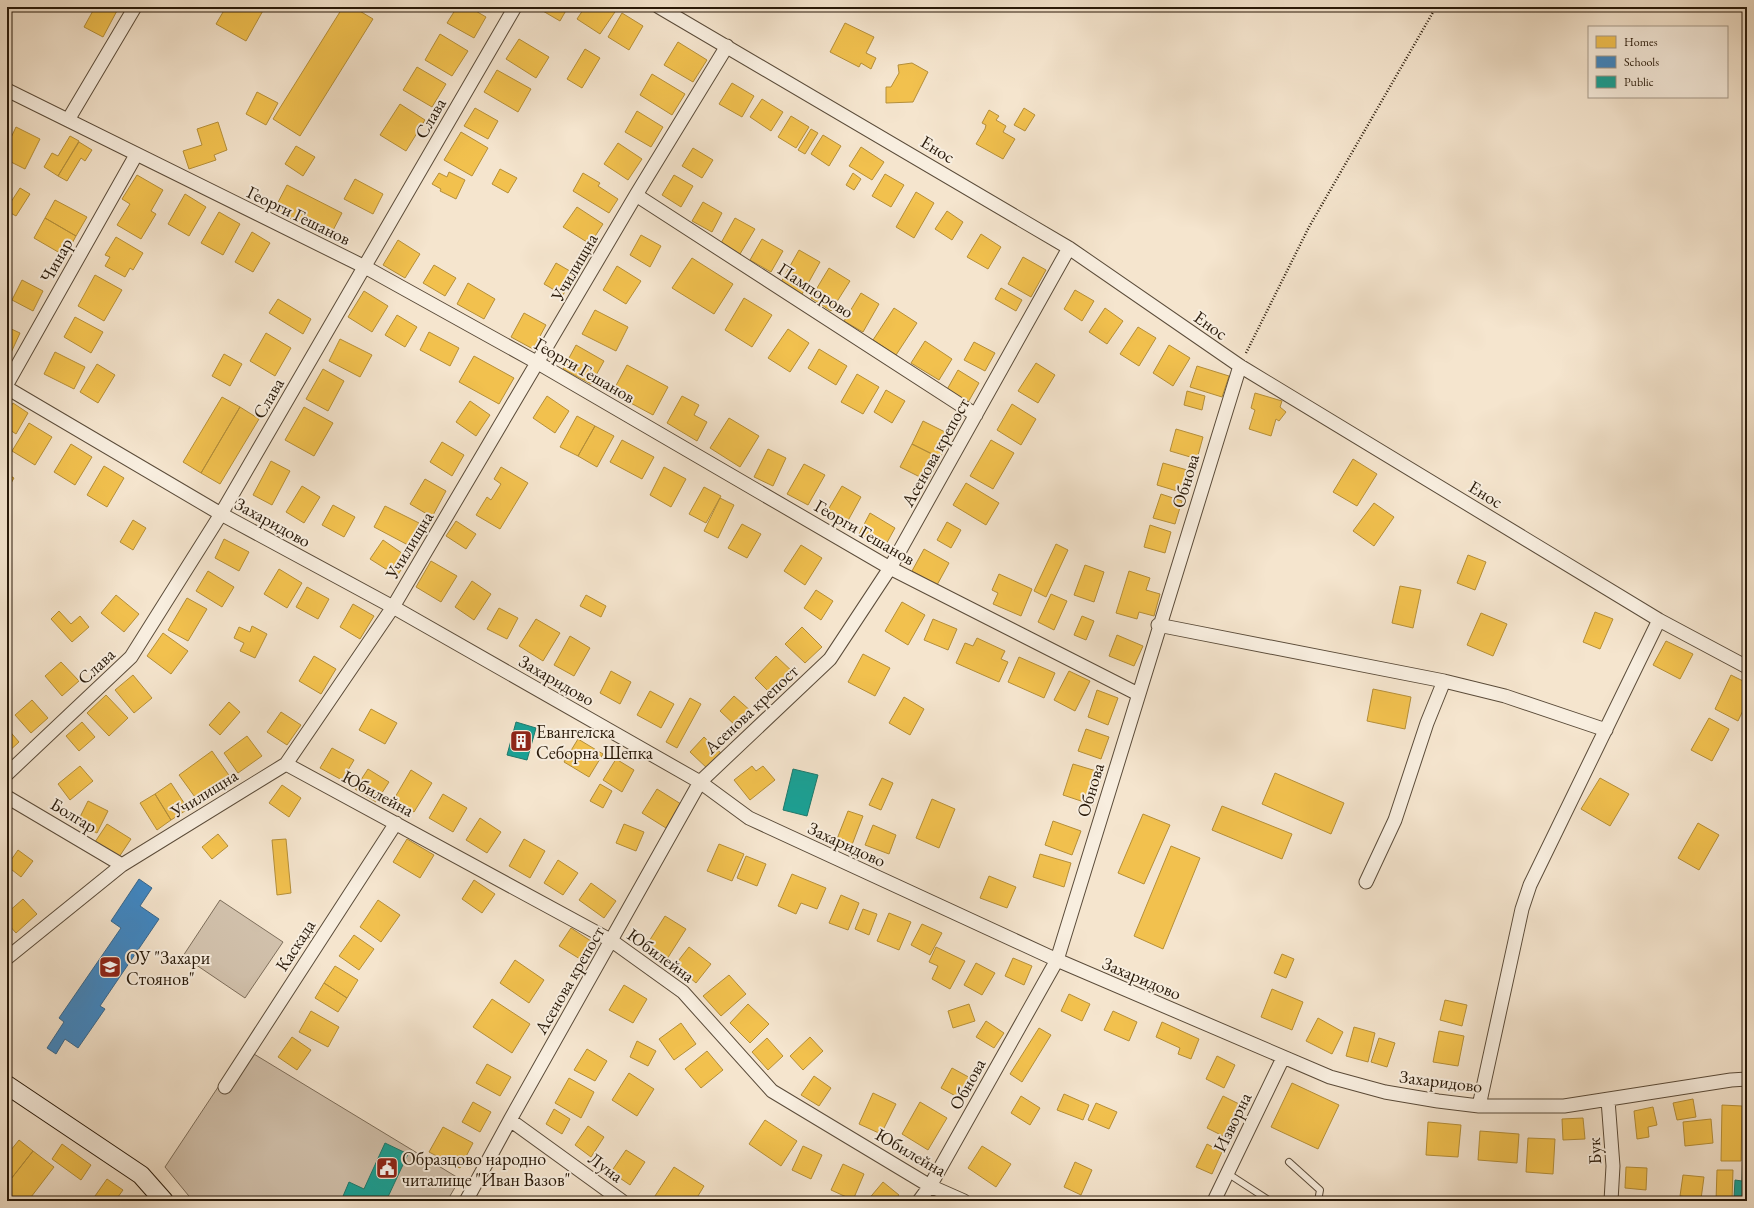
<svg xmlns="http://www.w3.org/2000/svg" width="1754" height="1208" viewBox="0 0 1754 1208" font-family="'EB Garamond',serif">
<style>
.green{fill:#d2c2ad;stroke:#7d6e5b}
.homes{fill:#f2c14e;stroke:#b58f39}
.schools{fill:#3f88c5;stroke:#38678d}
.public{fill:#17a398;stroke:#1c7a6d}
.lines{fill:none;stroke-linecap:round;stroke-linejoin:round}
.lane-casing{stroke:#5b4c3a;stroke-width:8}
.street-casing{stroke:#5b4c3a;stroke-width:15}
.secondary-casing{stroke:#281909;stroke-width:20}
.path{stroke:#281909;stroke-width:2.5;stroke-dasharray:1 2;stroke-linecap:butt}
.lane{stroke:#f8eedf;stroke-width:6}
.street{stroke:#f8eedf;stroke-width:13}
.secondary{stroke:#f8eedf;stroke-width:18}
.labels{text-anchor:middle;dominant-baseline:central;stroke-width:4;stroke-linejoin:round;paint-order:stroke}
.street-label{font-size:18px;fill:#281909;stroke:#f8eedf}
.poi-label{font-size:18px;fill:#281909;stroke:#f8eedf;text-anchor:start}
</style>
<rect width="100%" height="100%" fill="#f5e5ce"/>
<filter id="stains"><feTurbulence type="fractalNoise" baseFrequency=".005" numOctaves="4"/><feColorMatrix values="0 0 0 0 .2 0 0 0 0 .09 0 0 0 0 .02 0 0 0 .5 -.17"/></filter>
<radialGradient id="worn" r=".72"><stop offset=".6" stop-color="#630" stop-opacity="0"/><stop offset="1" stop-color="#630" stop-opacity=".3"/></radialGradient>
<path class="green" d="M220 900 283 942 245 998 183 956Z
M244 1048 460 1179 447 1201H193L165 1167Z"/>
<path class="homes" d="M95 7H119L103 37 84 27Z
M226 7H265L246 41 216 24Z
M343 7H353L373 19 300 136 273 119Z
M457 7H469L486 17 474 38 447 23Z
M536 7H568L560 21Z
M585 7H614L617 9 600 34 577 19Z
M622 13 643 26 629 50 608 37Z
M845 23 874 37 866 53 876 58 871 69 861 63 859 67 830 52Z
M440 34 468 51 452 76 425 60Z
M519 39 549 57 536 78 506 59Z
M678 42 707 60 693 82 664 65Z
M585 49 600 58 582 88 567 79Z
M912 63 928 72 913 102 886 103V87H891L899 73 898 65Z
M417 67 446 84 432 107 403 90Z
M497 70 531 89 518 112 484 92Z
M652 74 685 94 672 115 640 95Z
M732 83 754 96 742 117 719 104Z
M257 92 278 103 266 125 246 114Z
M762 99 783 112 771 131 750 117Z
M400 104 425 120 406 151 380 135Z
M475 108 498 121 488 139 464 126Z
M1024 108 1035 115 1025 131 1014 125Z
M989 110 999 116 996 120 1006 126 1003 132 1015 139 1003 159 976 144 985 129 986 125 982 123Z
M637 111 663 127 651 147 625 132Z
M791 116 809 127 796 148 778 137Z
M218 122 227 150 214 155 216 160 189 169 183 151 202 145 197 129Z
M16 127 40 139 25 169 7 160V146Z
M811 129 818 133 805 154 798 150Z
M461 132 488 148 472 176 444 160Z
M823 135 841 146 829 166 811 154Z
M70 136 79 141 58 176 44 167 52 153 58 156Z
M79 142 92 150 85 161 81 158 67 181 58 176Z
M618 143 642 159 628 180 604 164Z
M296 146 315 157 303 176 285 164Z
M861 147 884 162 872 180 849 166Z
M693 148 713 160 702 178 682 166Z
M500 169 517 178 508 193 492 184Z
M449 172 465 180 456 199 440 191 441 189 432 184 439 173 447 177Z
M583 173 600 183 598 186 618 199 609 213 573 191Z
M853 173 861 179 854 190 846 185Z
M885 174 904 185 891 207 872 196Z
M137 175 163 190 151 211 156 214 141 239 117 225 130 204 122 199Z
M674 175 693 186 681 207 662 195Z
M355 179 383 194 373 214 344 199Z
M287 185 342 213 329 238 274 210Z
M20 188 30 194 16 216 7 211V208Z
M916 192 934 203 914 238 896 227Z
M185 194 206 207 189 236 168 224Z
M55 200 87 217 76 236 45 218Z
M703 202 722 213 712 232 692 221Z
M577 207 603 224 590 244 563 227Z
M947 211 963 222 952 240 935 229Z
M219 212 240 224 223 255 201 243Z
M45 218 76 236 65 256 34 238Z
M735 218 755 229 740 254 721 243Z
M252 232 270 243 253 272 235 262Z
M981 234 1001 247 988 269 967 257Z
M641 235 661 246 650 267 630 255Z
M116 237 143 253 133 270 130 268 125 277 105 266 110 257 105 255Z
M762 239 783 251 771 272 750 260Z
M398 240 420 254 405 278 383 265Z
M799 250 820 262 801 296 780 284Z
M1023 257 1046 270 1031 297 1008 284Z
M692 258 733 284 714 314 672 288Z
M556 263 575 274 563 295 544 284Z
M434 265 456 278 445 296 423 283Z
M617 266 641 281 626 304 603 290Z
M829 268 850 281 831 311 811 298Z
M95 275 122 290 104 321 78 306Z
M22 280 43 291 33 311 12 300Z
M468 283 495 299 484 319 457 304Z
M1001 288 1022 300 1016 311 995 299Z
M1075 290 1094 301 1082 321 1064 309Z
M364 291 388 306 372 332 348 317Z
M861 293 879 304 863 332 844 321Z
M744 298 772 315 752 347 725 330Z
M278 299 311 319 303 334 269 313Z
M894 308 917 323 896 355 873 340Z
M1105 308 1123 321 1107 344 1089 332Z
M595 310 628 327 616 351 582 334Z
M524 313 546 325 533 349 511 337Z
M397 315 417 327 405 347 385 335Z
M75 317 103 332 91 353 64 337Z
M7 327 20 333 10 355 7 354Z
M1138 327 1156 338 1139 366 1120 354Z
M788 329 809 343 790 372 768 358Z
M429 332 459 348 450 366 420 350Z
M266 333 291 348 275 376 250 361Z
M340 339 372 355 360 377 329 361Z
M925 341 952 359 939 380 911 363Z
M974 342 995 353 985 371 964 360Z
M576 345 604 361 591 384 563 369Z
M1169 345 1190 358 1173 386 1153 373Z
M819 349 847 366 836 385 808 368Z
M55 352 85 367 74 389 44 374Z
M224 354 242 364 230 386 212 376Z
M474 356 514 378 499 404 459 382Z
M1036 363 1055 375 1038 403 1018 391Z
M97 364 115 375 98 403 80 392Z
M627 365 668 387 653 415 612 393Z
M1197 366 1229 376 1222 397 1190 387Z
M323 369 344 381 328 411 306 399Z
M958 370 979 383 966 406 945 393Z
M857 374 879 387 863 414 841 402Z
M886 390 905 401 892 423 874 412Z
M1187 391 1205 396 1202 410 1184 405Z
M1255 393 1282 401 1280 407 1286 412 1279 421 1276 419 1271 436 1249 429 1255 410 1251 408Z
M547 396 569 411 555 433 533 418Z
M682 396 699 405 694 415 707 422 697 441 667 423Z
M222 397 240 407 201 473 183 462Z
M470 401 490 415 476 436 456 422Z
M13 403 28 413 16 434 7 428V413Z
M1012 404 1036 419 1021 445 997 430Z
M240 407 259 419 220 484 201 473Z
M304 407 333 423 314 456 285 440Z
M577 416 595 426 578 456 560 447Z
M729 418 759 436 740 467 710 448Z
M923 421 951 435 940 458 912 444Z
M29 423 52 437 35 465 12 451Z
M595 426 614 436 597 467 578 456Z
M1176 429 1203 437 1197 459 1170 451Z
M622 440 654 457 642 479 610 462Z
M991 440 1014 453 993 489 970 476Z
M442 442 464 455 452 476 430 462Z
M71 444 92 457 75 485 54 472Z
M912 444 940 458 928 481 900 467Z
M768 449 786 458 773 486 754 477Z
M1353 459 1377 474 1357 506 1333 492Z
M271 461 290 471 272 505 253 495Z
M1163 463 1194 472 1187 494 1157 485Z
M804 464 825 475 808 505 787 494Z
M104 466 124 478 107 507 87 495Z
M501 467 528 483 500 529 476 515 487 497 491 500 501 484 494 479Z
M664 467 686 479 671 507 650 495Z
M7 474 14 478 7 490Z
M425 479 446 491 432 517 410 504Z
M966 483 999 503 986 525 953 505Z
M302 486 320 497 304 523 286 512Z
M842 486 861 497 845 526 825 515Z
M704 487 721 496 706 523 689 514Z
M1161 494 1182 501 1175 524 1153 518Z
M720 498 734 505 718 538 704 531Z
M1374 503 1394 517 1374 546 1353 531Z
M333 505 355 517 344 537 322 525Z
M385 506 419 523 408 545 374 527Z
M870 513 895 528 884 548 859 534Z
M133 520 146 528 133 550 120 542Z
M456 521 476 534 466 549 446 536Z
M947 522 961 530 951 548 937 540Z
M742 524 761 534 747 558 728 548Z
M1150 525 1171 532 1165 553 1144 547Z
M224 539 249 552 239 571 215 558Z
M383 540 409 558 397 576 370 559Z
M1056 544 1068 550 1046 597 1034 591Z
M801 545 822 558 805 585 784 571Z
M924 549 949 563 937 585 912 571Z
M1468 555 1486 562 1475 590 1457 583Z
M431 561 457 576 441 602 416 587Z
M1085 565 1104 572 1094 602 1074 595Z
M279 569 302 583 287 608 264 594Z
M208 571 234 587 222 607 196 591Z
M1129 571 1150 578 1146 590 1160 594 1154 616 1139 612 1137 619 1116 613Z
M999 574 1032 589 1021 616 993 604 998 593 992 590Z
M472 581 491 594 474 620 455 607Z
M1400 586 1421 590 1413 628 1392 623Z
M307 587 329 599 318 619 296 607Z
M816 590 833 601 821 620 804 608Z
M1051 594 1067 601 1054 630 1038 622Z
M116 595 139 614 124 632 101 613Z
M586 595 606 606 601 617 580 606Z
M187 598 207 609 188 641 168 630Z
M902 602 925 615 908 645 885 631Z
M353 604 374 616 360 639 340 627Z
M499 608 518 618 507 639 487 629Z
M59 611 71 624 80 616 89 627 72 642 51 619Z
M1595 612 1613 619 1600 649 1583 642Z
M1481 613 1507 624 1493 656 1467 645Z
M1082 616 1094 621 1086 640 1074 635Z
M536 619 560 633 543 661 519 646Z
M933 619 957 629 948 650 924 640Z
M252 626 267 634 255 658 240 651 244 643 234 638 239 627 250 632Z
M802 627 822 647 805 663 785 644Z
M163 633 188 651 171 674 147 656Z
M1117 635 1143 646 1134 666 1109 656Z
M570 636 590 648 574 676 554 665Z
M977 638 1005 651 1001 659 1008 662 999 682 956 663 965 643 973 646Z
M1666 641 1693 654 1680 679 1653 665Z
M863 654 890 668 875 696 848 682Z
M314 656 336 669 321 694 299 681Z
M776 656 796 675 774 697 755 678Z
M1019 657 1055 673 1044 698 1008 682Z
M61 662 79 681 62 696 45 676Z
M611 671 631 682 620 704 600 693Z
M1069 671 1090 681 1075 711 1054 700Z
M133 675 152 698 134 713 115 690Z
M1731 675 1747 683V702L1738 721 1715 709Z
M1373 689 1411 697 1405 729 1367 721Z
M1097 690 1118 698 1108 725 1088 717Z
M650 691 674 704 661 728 637 715Z
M106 695 128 718 109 736 87 713Z
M734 696 752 712 738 728 720 711Z
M904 697 924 709 910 735 889 723Z
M690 698 701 704 677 748 666 742Z
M32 700 48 718 31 733 15 715Z
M229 702 240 712 220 735 209 725Z
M371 709 397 723 385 744 359 730Z
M281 712 301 725 287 745 267 732Z
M1709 718 1729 729 1712 761 1691 750Z
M82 722 95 737 79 751 66 736Z
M7 728 19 742 7 753Z
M1086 729 1109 737 1101 759 1078 751Z
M247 736 262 756 238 773 224 753Z
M704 737 723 755 709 770 690 752Z
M578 739 603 754 589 777 564 762Z
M332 748 354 760 342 780 320 768Z
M212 751 233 781 200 804 179 775Z
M616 759 634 770 622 792 603 780Z
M1073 764 1103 773 1093 805 1063 795Z
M80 766 93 781 70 800 58 784Z
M752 766 756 771 763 766 775 780 750 800 734 780Z
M368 769 389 782 376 802 355 789Z
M411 770 432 783 414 812 394 799Z
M1275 773 1344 803 1331 834 1262 804Z
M882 778 893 783 881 810 869 805Z
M1600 778 1629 794 1610 826 1581 809Z
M171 783 188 809 171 820 155 794Z
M600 784 612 791 603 808 590 801Z
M282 785 301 798 289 817 269 803Z
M657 789 681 804 666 828 642 813Z
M155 794 171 820 157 830 140 803Z
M443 794 467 808 453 832 429 818Z
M932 799 955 809 939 848 916 838Z
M88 801 108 811 97 833 77 823Z
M1222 806 1292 834 1282 859 1212 830Z
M848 811 863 816 850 850 835 844Z
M1143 814 1170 825 1144 884 1118 873Z
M480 818 501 832 487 853 466 840Z
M1053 821 1081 831 1072 855 1045 845Z
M1698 823 1719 835 1699 870 1678 858Z
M107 824 131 839 119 857 95 842Z
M624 824 644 832 636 851 616 843Z
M873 825 896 835 889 854 865 845Z
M218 834 228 846 212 859 202 847Z
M286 839 291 893 277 895 272 840Z
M407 839 434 855 420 878 393 862Z
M524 839 545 851 530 878 509 866Z
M719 844 744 854 732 881 707 871Z
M1171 846 1200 858 1163 949 1134 936Z
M18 850 33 861 21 877 7 866Z
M1040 854 1071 863 1064 887 1033 877Z
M746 856 766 864 757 886 737 878Z
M558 860 578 873 563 895 544 883Z
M792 874 826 888 817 909 801 903 796 914 778 906Z
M989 876 1016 887 1007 908 980 898Z
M474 880 495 894 482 913 462 899Z
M591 883 616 901 604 918 579 900Z
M841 895 859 903 848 930 829 923Z
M23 899 37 914 16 933 7 923V913Z
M378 900 400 915 381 942 360 927Z
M863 909 877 914 869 935 855 929Z
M889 913 911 922 899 950 877 941Z
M665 916 686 929 667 959 646 946Z
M922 924 942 933 930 955 911 945Z
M571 928 591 941 580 959 559 946Z
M354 935 374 949 359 970 339 956Z
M689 947 711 964 696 983 675 965Z
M936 947 965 961 950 989 932 979 938 966 929 962Z
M1282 954 1294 959 1286 978 1274 973Z
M1013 958 1032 966 1024 985 1005 976Z
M515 960 544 980 529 1003 500 983Z
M976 963 995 973 982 995 964 985Z
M335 966 358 980 347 998 324 983Z
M729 975 746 994 721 1016 703 996Z
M324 983 347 998 338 1012 315 998Z
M624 985 647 999 633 1023 609 1010Z
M1272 989 1303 1002 1292 1030 1261 1017Z
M1069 994 1090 1004 1082 1021 1061 1011Z
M492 999 530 1024 512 1053 473 1027Z
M1445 1000 1467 1005 1462 1026 1440 1020Z
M748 1004 769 1024 750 1043 730 1023Z
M969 1004 975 1021 953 1028 948 1011Z
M311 1011 339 1027 328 1047 299 1032Z
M1113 1011 1137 1022 1129 1041 1104 1030Z
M1318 1018 1343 1032 1332 1054 1306 1041Z
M986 1021 1004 1033 994 1048 976 1037Z
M1162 1022 1199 1039 1191 1059 1178 1054 1180 1048 1156 1037Z
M681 1023 696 1044 674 1060 659 1039Z
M1354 1027 1375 1033 1368 1062 1346 1056Z
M1039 1028 1051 1035 1022 1082 1010 1074Z
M1439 1031 1464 1036 1458 1066 1433 1062Z
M292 1037 311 1050 297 1070 278 1057Z
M810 1037 823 1051 803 1070 790 1056Z
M767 1038 783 1056 768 1070 752 1052Z
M1379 1038 1395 1043 1387 1067 1371 1062Z
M637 1041 656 1051 648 1066 630 1057Z
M587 1049 607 1061 595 1081 574 1070Z
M707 1051 723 1070 701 1088 685 1069Z
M1217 1056 1235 1065 1224 1088 1206 1079Z
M487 1064 511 1077 500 1096 476 1083Z
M952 1068 974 1080 963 1100 941 1088Z
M629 1073 654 1089 637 1116 612 1100Z
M814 1076 831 1088 819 1106 801 1095Z
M569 1078 594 1092 581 1118 555 1103Z
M1292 1083 1339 1105 1318 1149 1271 1127Z
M873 1093 896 1104 881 1134 859 1124Z
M1064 1094 1089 1105 1083 1120 1057 1110Z
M1021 1096 1040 1108 1030 1125 1011 1113Z
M1223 1096 1245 1107 1229 1139 1207 1128Z
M1693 1099 1696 1117 1677 1120 1673 1103Z
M473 1102 491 1112 480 1132 462 1122Z
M920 1102 947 1118 928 1150 902 1134Z
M1096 1103 1117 1112 1109 1129 1088 1120Z
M1722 1105 1742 1106 1741 1161H1721Z
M1653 1107 1657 1125 1648 1127 1649 1137 1637 1139 1634 1111Z
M554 1109 570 1119 562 1134 546 1124Z
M1583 1118 1585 1139 1563 1140 1562 1119Z
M1711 1119 1713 1143 1685 1146 1683 1122Z
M765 1120 797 1141 781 1166 749 1144Z
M1428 1122 1461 1125 1458 1157 1426 1155Z
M588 1126 604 1137 591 1157 575 1145Z
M443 1127 473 1143 460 1168 429 1152Z
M1480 1131 1519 1134 1517 1163 1478 1160Z
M1528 1138 1555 1139 1553 1174 1526 1172Z
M19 1140 33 1151 7 1184V1155Z
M62 1144 91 1165 81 1180 52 1159Z
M1207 1144 1222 1152 1212 1174 1196 1167Z
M803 1146 822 1155 811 1179 792 1170Z
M982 1146 1011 1164 996 1187 968 1168Z
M626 1150 645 1162 630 1185 611 1172Z
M33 1151 54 1167 28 1201H7V1184Z
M1075 1162 1092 1170 1081 1195 1064 1187Z
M843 1164 864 1174 853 1200 831 1190Z
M674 1167 704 1186 695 1201H657L653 1199Z
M1626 1167 1647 1168 1646 1190 1625 1188Z
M1717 1170H1733L1732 1201H1716Z
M1683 1175 1704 1177 1701 1199 1680 1196Z
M107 1179 123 1190 115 1201H102L95 1196Z
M883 1182 899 1195 894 1201H867Z
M1472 1197 1491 1200V1201H1471Z"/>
<path class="schools" d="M139 879 152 888 140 906 159 919 100 1006 105 1009 78 1048 65 1039 56 1054 47 1048 64 1022 59 1018 121 928 111 921Z"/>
<path class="public" d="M516 722 536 728 527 760 507 755Z
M793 769 818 775 807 816 783 810Z
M385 1143 408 1154 387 1199 391 1201H341L349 1182 364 1189Z
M1743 1148H1747V1198H1734L1735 1180 1742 1181Z"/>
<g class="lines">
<g class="lane-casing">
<path id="lane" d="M1289 1162 1320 1190 1318 1201
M1227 1173 1270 1201"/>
</g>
<g class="street-casing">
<path id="street" d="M659 7 1069 248 1240 366 1659 620 1747 667
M7 90 365 267 538 363 890 568 1138 694
M68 120 135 7
M636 195 976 415
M7 384 136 155
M7 388 221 514 393 607 700 782 749 818 1057 960 1330 1077 1385 1092 1438 1101 1479 1106H1564L1731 1080 1747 1079
M1158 625 1444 681 1505 696 1606 730
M286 764 612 941 683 992 772 1091 930 1186 964 1201
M7 774 131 657 221 514 515 7
M7 797 122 865
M1366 882 1395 820 1427 723 1444 681
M7 958 122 865 286 764 393 607 636 195 727 46
M225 1087 396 823
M1608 1100 1613 1166 1611 1201
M1479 1106 1522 909 1530 885 1659 620
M510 1120 622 1201
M466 1201 510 1120 700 782 830 659 890 568 1069 248
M919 1201 930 1186 1057 960 1240 366
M1214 1201 1283 1058"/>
</g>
<g class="secondary-casing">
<path id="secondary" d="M7 1085 141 1175 164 1201"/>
</g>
<path class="path" d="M1246 353 1309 227 1436 7"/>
<use href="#lane" class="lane"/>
<use href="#street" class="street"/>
<use href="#secondary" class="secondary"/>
</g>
<defs>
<g id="building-square" transform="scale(1.15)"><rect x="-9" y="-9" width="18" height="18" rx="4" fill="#8f2418" stroke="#f8eedf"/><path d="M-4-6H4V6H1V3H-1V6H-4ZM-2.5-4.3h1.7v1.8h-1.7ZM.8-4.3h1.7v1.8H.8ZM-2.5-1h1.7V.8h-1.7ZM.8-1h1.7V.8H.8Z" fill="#fff"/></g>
<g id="school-square" transform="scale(1.15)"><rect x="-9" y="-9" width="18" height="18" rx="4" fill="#8f2418" stroke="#f8eedf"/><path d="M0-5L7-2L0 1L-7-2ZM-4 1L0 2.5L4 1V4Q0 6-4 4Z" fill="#fff"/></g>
<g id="civic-square" transform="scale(1.15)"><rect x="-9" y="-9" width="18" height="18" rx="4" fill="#8f2418" stroke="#f8eedf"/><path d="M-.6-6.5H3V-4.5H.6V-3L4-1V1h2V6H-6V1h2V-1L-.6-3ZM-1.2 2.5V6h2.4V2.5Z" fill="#fff"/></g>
</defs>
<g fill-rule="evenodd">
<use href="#building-square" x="521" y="741"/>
<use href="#school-square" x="110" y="967"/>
<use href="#civic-square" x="387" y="1168"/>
</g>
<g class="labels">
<g class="street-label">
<text transform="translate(430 118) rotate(-60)">Слава</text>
<text transform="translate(938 149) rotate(31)">Енос</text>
<text transform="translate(299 215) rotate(26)">Георги Гешанов</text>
<text transform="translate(56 260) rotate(-61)">Чинар</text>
<text transform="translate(574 267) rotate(-60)">Училищна</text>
<text transform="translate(816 290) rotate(33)">Пампорово</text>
<text transform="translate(1211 325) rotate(35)">Енос</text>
<text transform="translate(585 370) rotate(30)">Георги Гешанов</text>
<text transform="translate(268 398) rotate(-60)">Слава</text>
<text transform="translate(935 452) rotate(-61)">Асенова крепост</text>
<text transform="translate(1185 481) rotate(-73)">Обнова</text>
<text transform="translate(1486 494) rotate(31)">Енос</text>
<text transform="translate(273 522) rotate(29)">Захаридово</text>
<text transform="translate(865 532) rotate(30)">Георги Гешанов</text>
<text transform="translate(409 545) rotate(-59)">Училищна</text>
<text transform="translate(96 666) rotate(-43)">Слава</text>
<text transform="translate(557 680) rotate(30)">Захаридово</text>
<text transform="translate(751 709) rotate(-43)">Асенова крепост</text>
<text transform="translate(1090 790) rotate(-73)">Обнова</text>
<text transform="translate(204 793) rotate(-32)">Училищна</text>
<text transform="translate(378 793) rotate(28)">Юбилейна</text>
<text transform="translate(74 815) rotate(31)">Болгар</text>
<text transform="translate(847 844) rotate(25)">Захаридово</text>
<text transform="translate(295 945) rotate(-57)">Каскада</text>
<text transform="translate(661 955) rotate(36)">Юбилейна</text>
<text transform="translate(1142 978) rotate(23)">Захаридово</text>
<text transform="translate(569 980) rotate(-60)">Асенова крепост</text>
<text transform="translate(1441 1081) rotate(7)">Захаридово</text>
<text transform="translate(967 1084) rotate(-61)">Обнова</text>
<text transform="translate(1232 1122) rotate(-64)">Изворна</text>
<text transform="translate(1594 1151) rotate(-93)">Бук</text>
<text transform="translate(911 1152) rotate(30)">Юбилейна</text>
<text transform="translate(606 1167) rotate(36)">Луна</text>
</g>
<g class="poi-label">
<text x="536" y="731">Евангелска<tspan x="536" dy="21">Себорна Шепка</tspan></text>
<text x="126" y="957">ОУ "Захари<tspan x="126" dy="21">Стоянов"</tspan></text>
<text x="402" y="1158">Образцово народно<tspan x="402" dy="21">читалище "Иван Вазов"</tspan></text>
</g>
</g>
<rect width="1754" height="1208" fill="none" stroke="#f5e5ce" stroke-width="24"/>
<rect x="8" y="8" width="1738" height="1192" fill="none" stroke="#281909" stroke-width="2"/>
<rect x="12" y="12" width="1730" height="1184" fill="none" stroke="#281909"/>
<rect x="1588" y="26" width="140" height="72" fill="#f8eedf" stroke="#a59989"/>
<rect x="1596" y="36" width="20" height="12" fill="#f2c14e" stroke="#a59989"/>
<text x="1624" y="46" font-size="12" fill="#281909">Homes</text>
<rect x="1596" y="56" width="20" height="12" fill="#3f88c5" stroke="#a59989"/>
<text x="1624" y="66" font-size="12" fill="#281909">Schools</text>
<rect x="1596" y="76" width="20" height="12" fill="#17a398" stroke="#a59989"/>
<text x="1624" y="86" font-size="12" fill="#281909">Public</text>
<rect width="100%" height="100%" filter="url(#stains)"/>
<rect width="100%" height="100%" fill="url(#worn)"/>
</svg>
